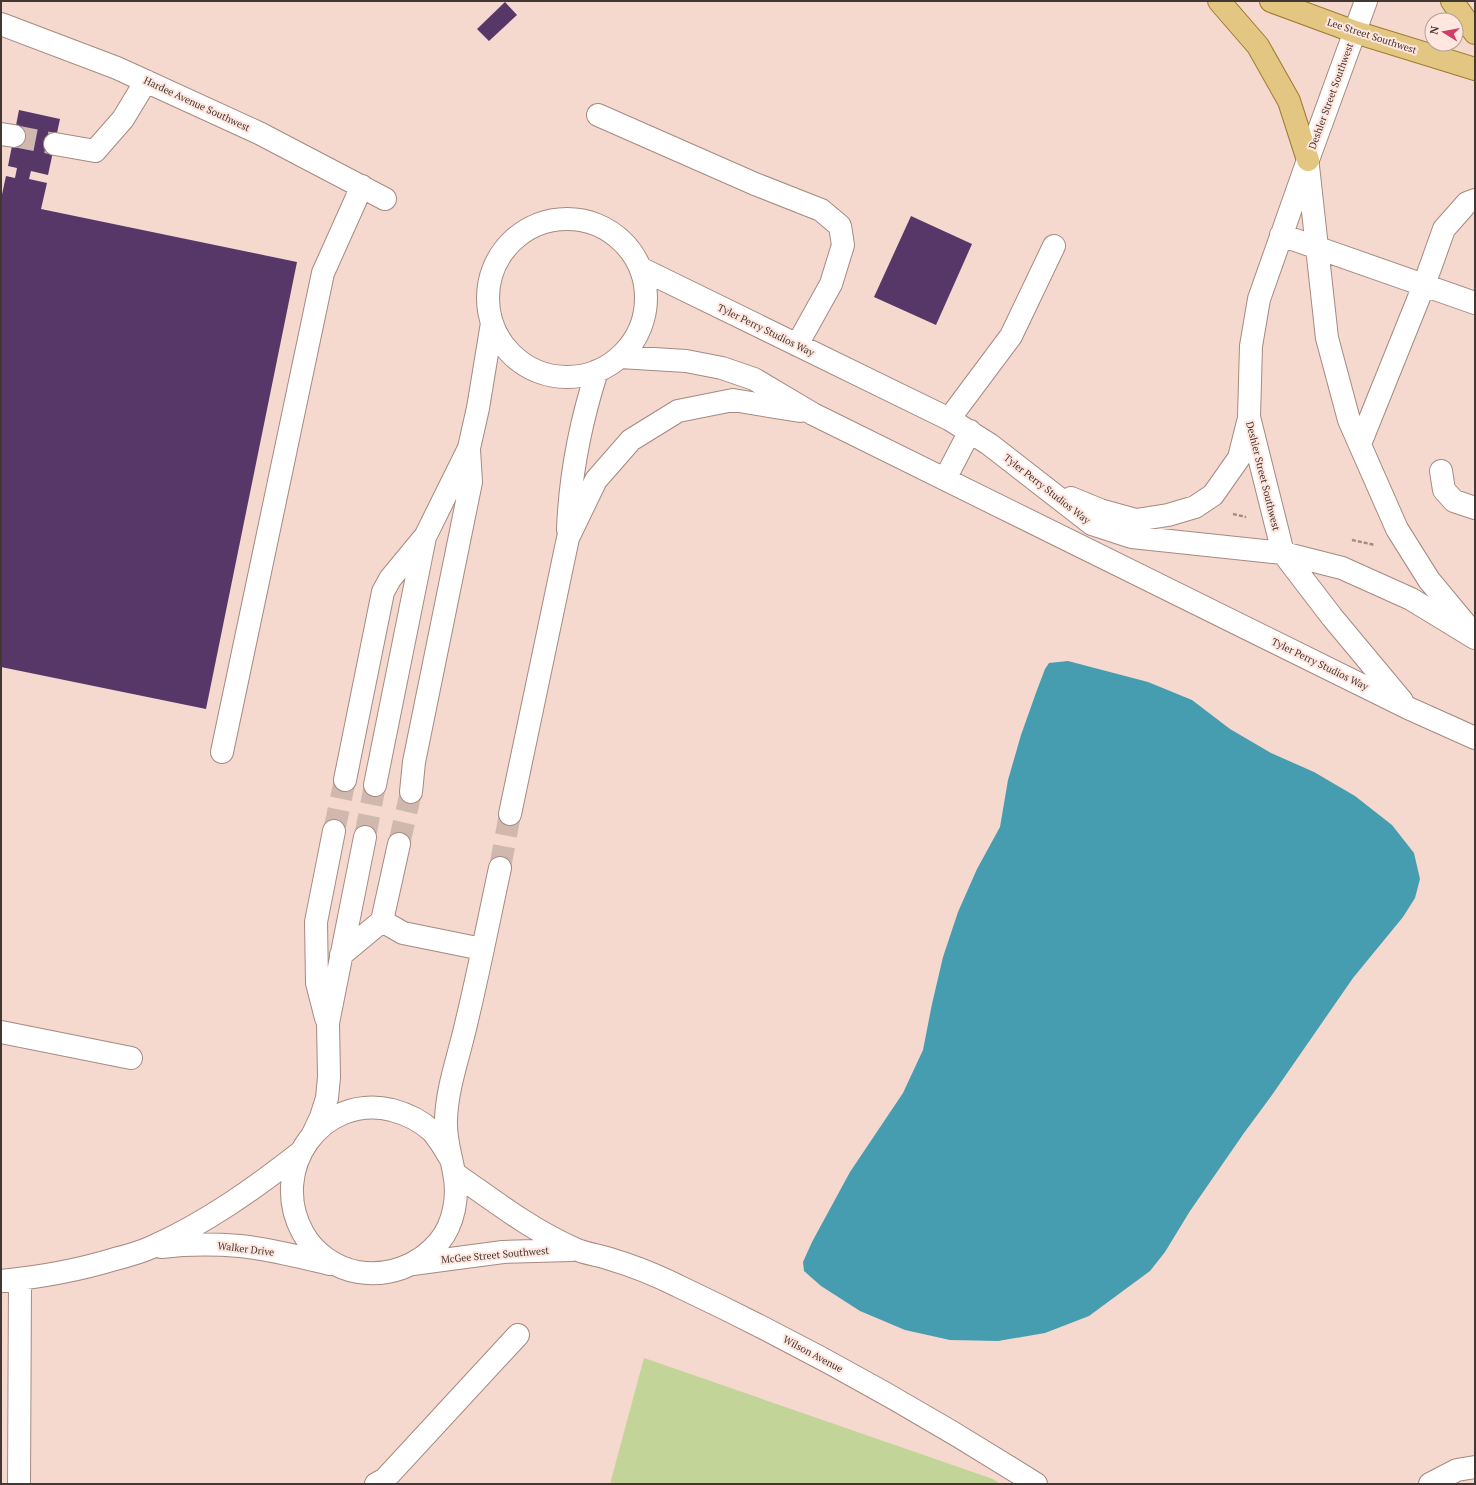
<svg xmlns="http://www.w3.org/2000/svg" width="1476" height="1485" viewBox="0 0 1476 1485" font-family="'PT Serif',serif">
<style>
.green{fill:#c3d499}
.water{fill:#469db0}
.building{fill:#573768}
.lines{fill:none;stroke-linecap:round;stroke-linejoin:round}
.minor-tunnel{stroke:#d1b8af;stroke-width:22;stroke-dasharray:22 11;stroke-linecap:butt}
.minor-casing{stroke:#a58a81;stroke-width:24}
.major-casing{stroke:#9f7b30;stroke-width:24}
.path{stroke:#a28d86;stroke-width:2.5;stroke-dasharray:4 2;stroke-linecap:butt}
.minor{stroke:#fff;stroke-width:22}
.major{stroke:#e3c682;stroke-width:22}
.labels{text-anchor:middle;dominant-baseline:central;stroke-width:4;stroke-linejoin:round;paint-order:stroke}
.street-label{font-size:10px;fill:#433733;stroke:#ffe7df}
</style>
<rect width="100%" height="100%" fill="#f5d8ce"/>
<path class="green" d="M644 1358 993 1479 1000 1484H610Z"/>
<path class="water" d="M1068 661 1148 682 1192 700 1230 729 1271 753 1314 772 1355 796 1392 825 1414 853 1420 879 1415 898 1403 917 1353 978 1272 1095 1244 1133 1190 1211 1165 1252 1150 1271 1089 1316 1045 1333 998 1341 950 1340 905 1330 860 1311 821 1286 804 1271 803 1262 812 1242 850 1172 903 1093 923 1050 932 1004 943 957 958 912 977 869 1000 827 1008 780 1021 735 1037 690 1045 669 1049 663Z"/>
<path class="building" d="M505 2 517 15 489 41 477 29Z
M19 110 60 119 48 175 31 171 29 179 47 183 41 209 297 262 206 709 1 667V199L6 176 15 178 17 168 8 166Z
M911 216 972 244 936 325 874 297Z"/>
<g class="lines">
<path class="minor-tunnel" d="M14 136 55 144
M334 831 345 780
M365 837 375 785
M399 844 411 792
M500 868 510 814"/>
<g class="minor-casing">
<path id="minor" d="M1366 1 1308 160 1259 299 1251 346 1249 417 1283 553 1332 617 1402 701
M1 24 117 68 259 133 385 199
M598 115 755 184 821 210 840 226 843 245 831 284 797 345
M1 134 14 136
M55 144 95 151 123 119 146 81
M1308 166 1327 338 1349 420 1397 529 1429 580 1468 627
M488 298a79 79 0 1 1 158 0a79 79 0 1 1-158 0Z
M1281 235 1475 303
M642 269 949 419 989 444 1092 524 1132 537 1283 553 1342 568 1411 599 1475 638
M620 357 686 361 722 368 754 379 813 414 1408 708 1475 738
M949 419 1011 336 1054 246
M1360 444 1424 285 1444 229 1467 203 1475 200
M1441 471 1444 490 1454 501 1475 508
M945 479 970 431
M1071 498 1100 510 1136 520 1168 515 1195 507 1213 495 1239 458 1248 422
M568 530C570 475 580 424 597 371
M222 752 323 273 362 186
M345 780 383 592 390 579 423 539
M375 785 425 537 469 448 478 408 492 323
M411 792 414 762 471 482 469 450
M510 814 568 538 596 480 631 440 678 411 733 400 800 411
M382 921 403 933 482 949
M341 955 382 921 399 844
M326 1018 317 983 316 922 334 831
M1 1032 131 1058
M313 1134 321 1117 327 1098 329 1077 328 1023 365 837
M450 1158C445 1149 439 1139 432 1131 421 1121 407 1114 392 1110 321 1093 268 1170 303 1233 314 1253 335 1268 358 1272 388 1277 419 1266 439 1242 454 1224 459 1196 454 1173 451 1155 445 1139 446 1120 447 1086 460 1053 467 1020 479 970 489 919 500 868
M454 1173C493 1200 531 1230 575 1249 586 1254 599 1255 610 1259 634 1266 656 1275 678 1286 801 1344 921 1411 1036 1484
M161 1247C187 1244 214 1244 240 1246 271 1249 301 1257 330 1264
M413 1264 503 1252 571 1250
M1 1281C41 1277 76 1271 115 1259 127 1256 141 1252 152 1247 206 1223 255 1188 301 1152
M19 1484 20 1279
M376 1484 385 1479 518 1335
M1430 1484 1457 1470 1475 1467"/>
</g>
<g class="major-casing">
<path id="major" d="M1219 1 1258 46 1289 101 1308 160
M1271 1 1355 32 1475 69
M1452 1 1475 33"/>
</g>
<path class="path" d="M1233 514 1246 517
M1352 540 1375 545"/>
<use href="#minor" class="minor"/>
<use href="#major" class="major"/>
</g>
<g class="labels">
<g class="street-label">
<text transform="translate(1372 36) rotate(18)">Lee Street Southwest</text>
<text transform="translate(1331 96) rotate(-70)">Deshler Street Southwest</text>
<text transform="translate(197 104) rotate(25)">Hardee Avenue Southwest</text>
<text transform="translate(766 330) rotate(26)">Tyler Perry Studios Way</text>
<text transform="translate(1263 476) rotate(76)">Deshler Street Southwest</text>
<text transform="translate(1047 489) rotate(38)">Tyler Perry Studios Way</text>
<text transform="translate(1320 664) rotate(26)">Tyler Perry Studios Way</text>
<text transform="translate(246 1249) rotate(7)">Walker Drive</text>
<text transform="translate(495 1255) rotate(-5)">McGee Street Southwest</text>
<text transform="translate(813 1354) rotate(28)">Wilson Avenue</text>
</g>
</g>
<rect width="1476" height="1485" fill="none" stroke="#433733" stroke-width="4"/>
<g transform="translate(1444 32) rotate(281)"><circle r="19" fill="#ffe7df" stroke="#b4a19a"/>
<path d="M0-3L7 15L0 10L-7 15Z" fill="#ce4069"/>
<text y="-6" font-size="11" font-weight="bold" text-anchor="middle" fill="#433733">N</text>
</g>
</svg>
